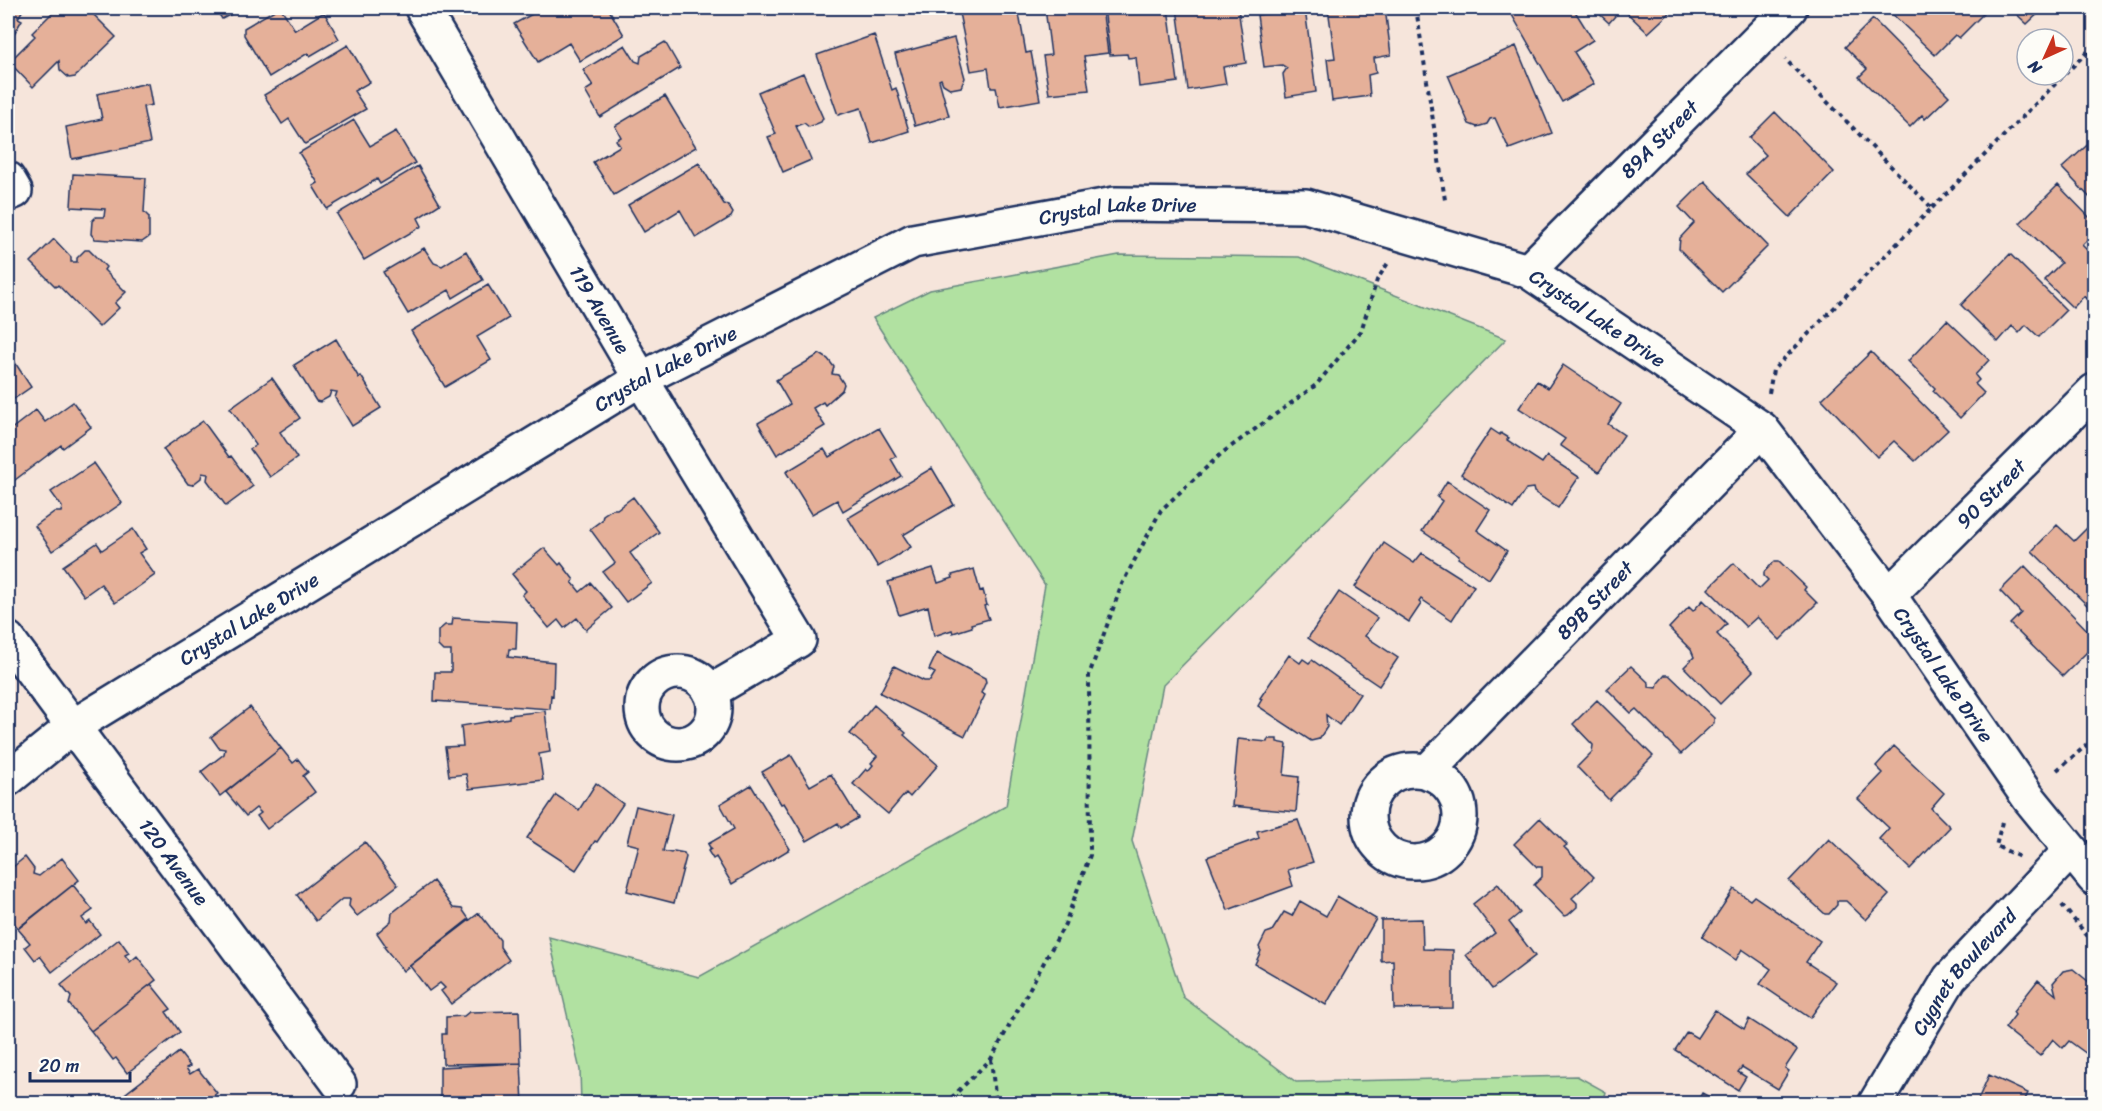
<svg xmlns="http://www.w3.org/2000/svg" width="2102" height="1111" viewBox="0 0 2102 1111" font-family="Sriracha,sans-serif">
<style>
.green{fill:#b1e1a1;stroke:#668880;stroke-width:1.5}
.building{fill:#e5b099;stroke:#1b2f5e;stroke-width:1.5}
.lines{fill:none;stroke-linecap:round;stroke-linejoin:round}
.minor-casing{stroke:#1b2f5e;stroke-width:38}
.path{stroke:#1b2f5e;stroke-width:4;stroke-dasharray:4.5 4.5;stroke-linecap:butt}
.minor{stroke:#fdfcf7;stroke-width:33}
.labels{text-anchor:middle;dominant-baseline:central;stroke-width:5;stroke-linejoin:round;paint-order:stroke}
.street-label{font-size:20px;fill:#1b2f5e;stroke:#fdfcf7}
</style>
<rect width="100%" height="100%" fill="#f6e5db"/>
<filter id="ink" filterUnits="userSpaceOnUse"><feTurbulence type="fractalNoise" baseFrequency=".0167" numOctaves="2"/><feDisplacementMap in="SourceGraphic" scale="12" xChannelSelector="R" yChannelSelector="G"/><feConvolveMatrix kernelMatrix="1 2 1 2 8 2 1 2 1" color-interpolation-filters="sRGB"/></filter>
<g filter="url(#ink)">
<path class="green" d="M1119 255 1299 257 1506 339 1163 685 1132 841 1183 997 1296 1082 1577 1076 1606 1092 1603 1103H581L580 1070 549 937 699 977 1006 806 1045 585 873 318 930 290Z"/>
<path class="building" d="M8 8H24L18 18 22 20 8 44Z
M57 8H91L94 11 92 13 116 37 75 77 69 78 60 70 59 61 33 87 9 62 35 36 32 33Z
M215 8H243L222 19Z
M278 8H281L295 30 324 12 339 39 310 56 308 53 269 77 244 35V28Z
M543 8H608L624 35 580 61 569 43 538 62 514 24Z
M958 8H1018L1026 53 1031 52 1040 100 1000 107 996 88H991L988 68 971 71Z
M1045 8H1102L1108 53 1084 56 1089 90 1049 94 1043 56 1051 55Z
M1104 8H1168L1178 82 1139 87 1136 57 1128 58 1127 54 1110 55Z
M1177 8H1238L1246 63 1223 67 1226 84 1188 90Z
M1328 8H1385L1391 55 1374 58 1376 73 1368 75 1370 96 1332 101 1327 59 1335 58Z
M1508 8H1573L1593 40 1574 52 1594 84 1562 102Z
M1593 8H1675L1648 33 1622 8 1609 23Z
M1886 8H1977L1983 14 1959 38 1955 35 1935 55Z
M2010 8H2044L2027 24Z
M1305 9 1316 92 1286 97 1283 74 1287 68 1282 65 1264 67 1257 15Z
M1873 19 1949 96 1925 119 1922 115 1910 127 1859 77 1867 69 1845 47Z
M874 35 892 90 896 88 909 131 872 143 861 108 838 115 817 55Z
M954 38 965 78 961 87 951 89 943 84 941 79 939 80 949 116 915 126 895 54Z
M665 42 680 68 600 117 585 91 593 86 583 70 625 45 635 61 640 63 641 56Z
M348 45 370 82 354 91 366 109 305 144 289 119 282 124 264 95Z
M1516 46 1552 133 1509 149 1495 118 1490 119 1487 124 1477 127 1469 124 1448 75Z
M803 73 823 118 821 122 809 127 804 123 796 126 811 160 783 172 768 137 776 134 758 92Z
M148 83 152 105 143 107 150 143 72 159 66 127 102 119 97 94Z
M665 96 696 147 614 195 593 162 620 146 616 140 621 137 615 126Z
M1775 112 1834 172 1790 217 1746 174 1766 155 1749 138Z
M354 120 370 146 396 131 415 163 380 184 377 179 327 209 313 186 318 183 299 153Z
M2094 139V202L2062 168Z
M699 163 724 204 728 205 733 213 731 217 696 238 680 210 644 232 628 205Z
M418 166 440 204 418 218 422 226 364 260 337 214Z
M73 174 146 178 144 212 149 217V237L142 242 95 239 91 234 92 221 96 217H104L105 209 71 207Z
M1705 181 1768 246 1722 292 1679 249 1680 238 1694 223 1679 207Z
M2058 185 2094 222V233L2082 245 2094 257V291L2086 299 2084 296 2073 308 2044 280 2061 263 2020 223Z
M54 239 71 257V262H77V258L85 250H89L106 267 104 270 126 292 115 303 119 308 99 327 58 285 56 287 31 262Z
M424 248 434 263 442 266 466 251 483 280 453 298 449 290 408 314 383 272Z
M2010 254 2066 310 2039 337 2026 325 2019 333 2012 326 1998 342 1961 305Z
M488 285 509 318 477 337 491 360 445 387 411 331Z
M1947 320 1989 360 1975 375 1979 380 1975 384 1984 393 1960 418 1933 391 1935 388 1908 361Z
M336 339 359 378 361 376 381 408 352 426 335 398 337 392 331 391 329 397 320 402 316 401 294 365Z
M8 352 31 387 8 403Z
M1871 352 1948 430 1915 461 1894 441 1877 457 1822 399Z
M820 354 828 359 834 367 832 374 838 375 844 384 842 390 825 405 823 402 813 408 825 426 777 455 758 423 790 404 776 380Z
M1563 365 1621 404 1608 424 1624 435 1599 472 1560 445 1565 439 1519 408 1537 381 1548 388Z
M272 378 300 418 280 432 297 458 270 477 250 449 256 445 230 408Z
M73 402 91 427 63 448 61 445 11 483 8 479V436L12 432 10 430 36 410 45 422Z
M203 421 229 457 231 456 253 486 226 506 207 480 208 474 202 473 201 478 192 485 188 484 163 449Z
M879 428 896 456 891 459 901 476 843 511 837 500 812 514 786 472 824 449 829 457Z
M1491 429 1500 435 1501 433 1509 438 1507 440 1542 463 1547 456 1579 477 1558 508 1534 492 1533 488 1526 489 1513 509 1461 474Z
M94 463 122 503 52 551 35 526 54 512H61L62 507 51 492Z
M932 468 954 505 903 535 911 547 878 567 848 518Z
M1447 481 1490 510 1477 530 1507 551 1489 579 1458 558 1459 556 1422 531 1442 501 1437 497Z
M633 497 659 532 630 553 652 583 626 602 603 572 615 563 590 529 602 520 603 515 612 509H617Z
M2093 522 2094 608 2092 610 2032 551 2057 525 2074 541Z
M133 529 146 549 139 553 155 575 115 603 101 584 84 596 63 566 97 543 102 550Z
M1384 543 1414 563 1422 553 1474 586 1452 620 1421 599 1419 602 1421 604 1409 622 1355 587Z
M544 548 559 565 561 563 574 580 572 582 580 592 591 583 612 608 586 630 577 618 564 628 558 620 549 628 522 595 526 591 512 574Z
M1775 561H1779L1806 587 1804 590 1817 603 1780 640 1757 617 1746 627 1708 589 1734 563 1759 589 1768 580 1764 576V572Z
M2025 566 2094 637V645L2063 676 2010 624 2021 613 2000 591Z
M933 568 938 583 953 578 952 575 974 569 980 591 983 590 987 605 984 606 989 619 971 624 972 627 953 633 952 630 934 636 928 606 899 615 888 582Z
M1339 592 1377 618 1365 636 1398 658 1379 686 1308 638Z
M1703 600 1727 624 1717 634 1753 671 1720 704 1684 667 1694 657 1691 650 1669 628 1689 607 1693 611Z
M453 618 517 622 516 649H509L508 657 554 662 553 696 551 695 550 709 434 701 435 672H451V651H443L438 646V631L445 625H452Z
M937 653 985 678 986 682 981 693 985 695 965 736 880 693 894 666 924 681H930L935 673 929 670Z
M1289 655 1300 663 1303 659 1309 663 1312 660 1360 694 1339 725 1326 715 1327 727 1319 739 1311 741 1258 706 1262 699 1260 698Z
M1631 666 1649 683V687L1657 688 1658 683 1665 675H1669L1714 718V723L1681 754 1636 709 1631 713 1607 689Z
M1597 700 1653 756 1609 800 1577 767 1592 752 1593 745 1573 724Z
M874 705 906 733 904 735 938 765 910 797 906 793 888 814 853 784 866 769 868 771 873 765 871 763 877 756 850 734Z
M250 707 281 748 220 796 201 772 224 754 225 749 219 748 211 737Z
M545 711 550 752 539 754 543 780 469 789 466 774 449 776 445 747 463 746 461 726 509 718V715Z
M1238 739 1267 742 1268 739H1277V742L1287 744 1284 775 1299 777 1296 812 1232 806Z
M1894 746 1944 793 1931 808 1950 827 1910 869 1879 839 1889 828 1858 799 1883 773 1876 766Z
M281 748 293 763 298 759 308 772 303 776 315 792 267 829 257 816 261 813 256 808 246 816 226 792Z
M791 755 810 786 831 774 858 818 841 828 838 823 807 841 784 803 781 804 762 772Z
M596 783 623 804 597 842 595 841 576 870 527 838 556 795 579 810Z
M751 785 790 849 732 884 716 857 713 859 708 851 711 849 708 844 734 829 720 804Z
M636 806 672 815 663 851 671 853 674 851 684 853 686 857 674 903 627 891 639 846 627 843Z
M1540 818 1567 845 1564 847 1594 877 1572 898 1577 903V907L1568 915 1564 916 1534 885 1542 877V867H1537L1514 844Z
M1298 820 1313 862 1288 870 1293 886 1228 910 1207 857 1259 838 1257 831Z
M1829 839 1889 895 1866 920 1846 901H1837V905L1829 914H1825L1789 881Z
M365 842 398 885 357 916 349 906 350 899H342L316 921 297 895Z
M25 857 34 869 33 874 39 876 62 858 79 880 18 928 8 915V871Z
M433 881 453 908 462 909 469 919 403 971 384 947 386 946 377 933 391 921 392 913Z
M1498 884 1520 913 1509 922 1535 956 1492 989 1466 955 1495 933 1473 904Z
M73 885 93 910 82 918 86 924 90 921 100 934 52 972 40 956 35 960 25 947 30 943 18 929Z
M1734 889 1750 900 1754 896 1820 941 1806 962 1836 982 1810 1018 1760 984 1771 969 1742 949 1736 960 1702 937Z
M1337 896 1376 919 1326 1005 1255 964 1261 951 1259 947 1266 933 1272 931 1284 912 1292 916 1300 901 1326 916Z
M479 913 500 940V947L509 960 451 1004 441 991 445 988 440 983 429 991 410 966Z
M1422 919 1423 949 1453 950V1008L1394 1009 1393 960 1381 961V920Z
M119 939 129 953 125 955 130 962 137 956 156 980 91 1031 69 1004 71 997 61 985Z
M2073 969 2094 986V1044L2087 1054 2069 1041 2063 1048 2053 1039 2040 1056 2005 1028 2015 1015 2013 1012 2038 980 2056 995 2053 983 2063 971Z
M151 984 171 1009 166 1012 180 1032 127 1073 116 1058 113 1060 91 1031Z
M1715 1010 1744 1029 1749 1019 1797 1050 1785 1068 1789 1071 1778 1089 1742 1067 1738 1072 1746 1077 1738 1090 1675 1050 1687 1032 1697 1038Z
M519 1011 521 1063 443 1064 442 1034H446V1017L464 1016 469 1012Z
M179 1052 190 1066 186 1068 190 1074 198 1069 217 1093 203 1104H126L121 1097Z
M521 1063 523 1104H468V1097H440V1067Z
M1989 1075 2028 1093 2023 1104H1976Z
M1702 1093 1722 1104H1696Z"/>
<g class="lines">
<g class="minor-casing">
<g id="minor">
<path id="s1" d="M422 8 641 379 799 640 710 692"/>
<path d="M8 179 15 191 8 194"/>
<path id="s2" d="M1528 271 1790 8"/>
<path id="s3" d="M1889 595 2094 391"/>
<path id="s4" d="M8 639 339 1084"/>
<circle cx="678" cy="708" r="36"/>
<circle cx="1414" cy="816" r="46"/>
<path id="s5" d="M1427 772 1762 429"/>
<path id="s6" d="M8 779 72 727 641 379 913 241 1115 204 1306 206 1528 271 1762 429 1889 595 2028 797 2094 878"/>
<path id="s7" d="M1875 1104 1950 978 2070 851"/>
</g>
</g>
<path class="path" d="M1416 8 1445 200
M1932 208 2094 45
M1769 393 1773 370 1932 208 1785 59
M2057 770 2094 739
M2002 822 1996 846 2020 857
M2062 905 2094 944
M991 1059 996 1104
M945 1104 991 1059 1065 924 1090 855 1089 675 1122 584 1161 510 1222 453 1316 385 1361 331 1377 280 1388 263"/>
<use href="#minor" class="minor"/>
</g>
</g>
<g class="labels">
<g class="street-label">
<text stroke="none"><textPath href="#s2" startOffset="186">89A Street</textPath></text>
<text stroke="none"><textPath href="#s6" startOffset="1262">Crystal Lake Drive</textPath></text>
<text stroke="none"><textPath href="#s1" startOffset="350">119 Avenue</textPath></text>
<text stroke="none"><textPath href="#s6" startOffset="1766">Crystal Lake Drive</textPath></text>
<text stroke="none"><textPath href="#s6" startOffset="776">Crystal Lake Drive</textPath></text>
<text stroke="none"><textPath href="#s3" startOffset="144">90 Street</textPath></text>
<text stroke="none"><textPath href="#s5" startOffset="240">89B Street</textPath></text>
<text stroke="none"><textPath href="#s6" startOffset="290">Crystal Lake Drive</textPath></text>
<text stroke="none"><textPath href="#s6" startOffset="2270">Crystal Lake Drive</textPath></text>
<text stroke="none"><textPath href="#s4" startOffset="278">120 Avenue</textPath></text>
<text stroke="none"><textPath href="#s7" startOffset="160">Cygnet Boulevard</textPath></text>
</g>
</g>
<rect width="2102" height="1111" fill="none" stroke="#fdfcf7" stroke-width="30"/>
<rect x="15" y="15" width="2072" height="1081" fill="none" stroke="#1b2f5e" stroke-width="2" filter="url(#ink)"/>
<g transform="translate(2045 57) rotate(225)"><circle r="28" fill="#fdfcf7" stroke="#a3aaba" stroke-width="1.5"/>
<path d="M0-4.5L10 22L0 15L-10 22Z" fill="#c8321e"/>
<text y="-9" font-size="16" font-weight="bold" text-anchor="middle" fill="#1b2f5e">N</text>
</g>
<path d="M30 1072v9h100v-9" fill="none" stroke="#1b2f5e" stroke-width="3"/>
<text x="39" y="1072" font-size="18" fill="#1b2f5e" stroke="#fdfcf7" stroke-width="4.5" paint-order="stroke">20 m</text>
</svg>
